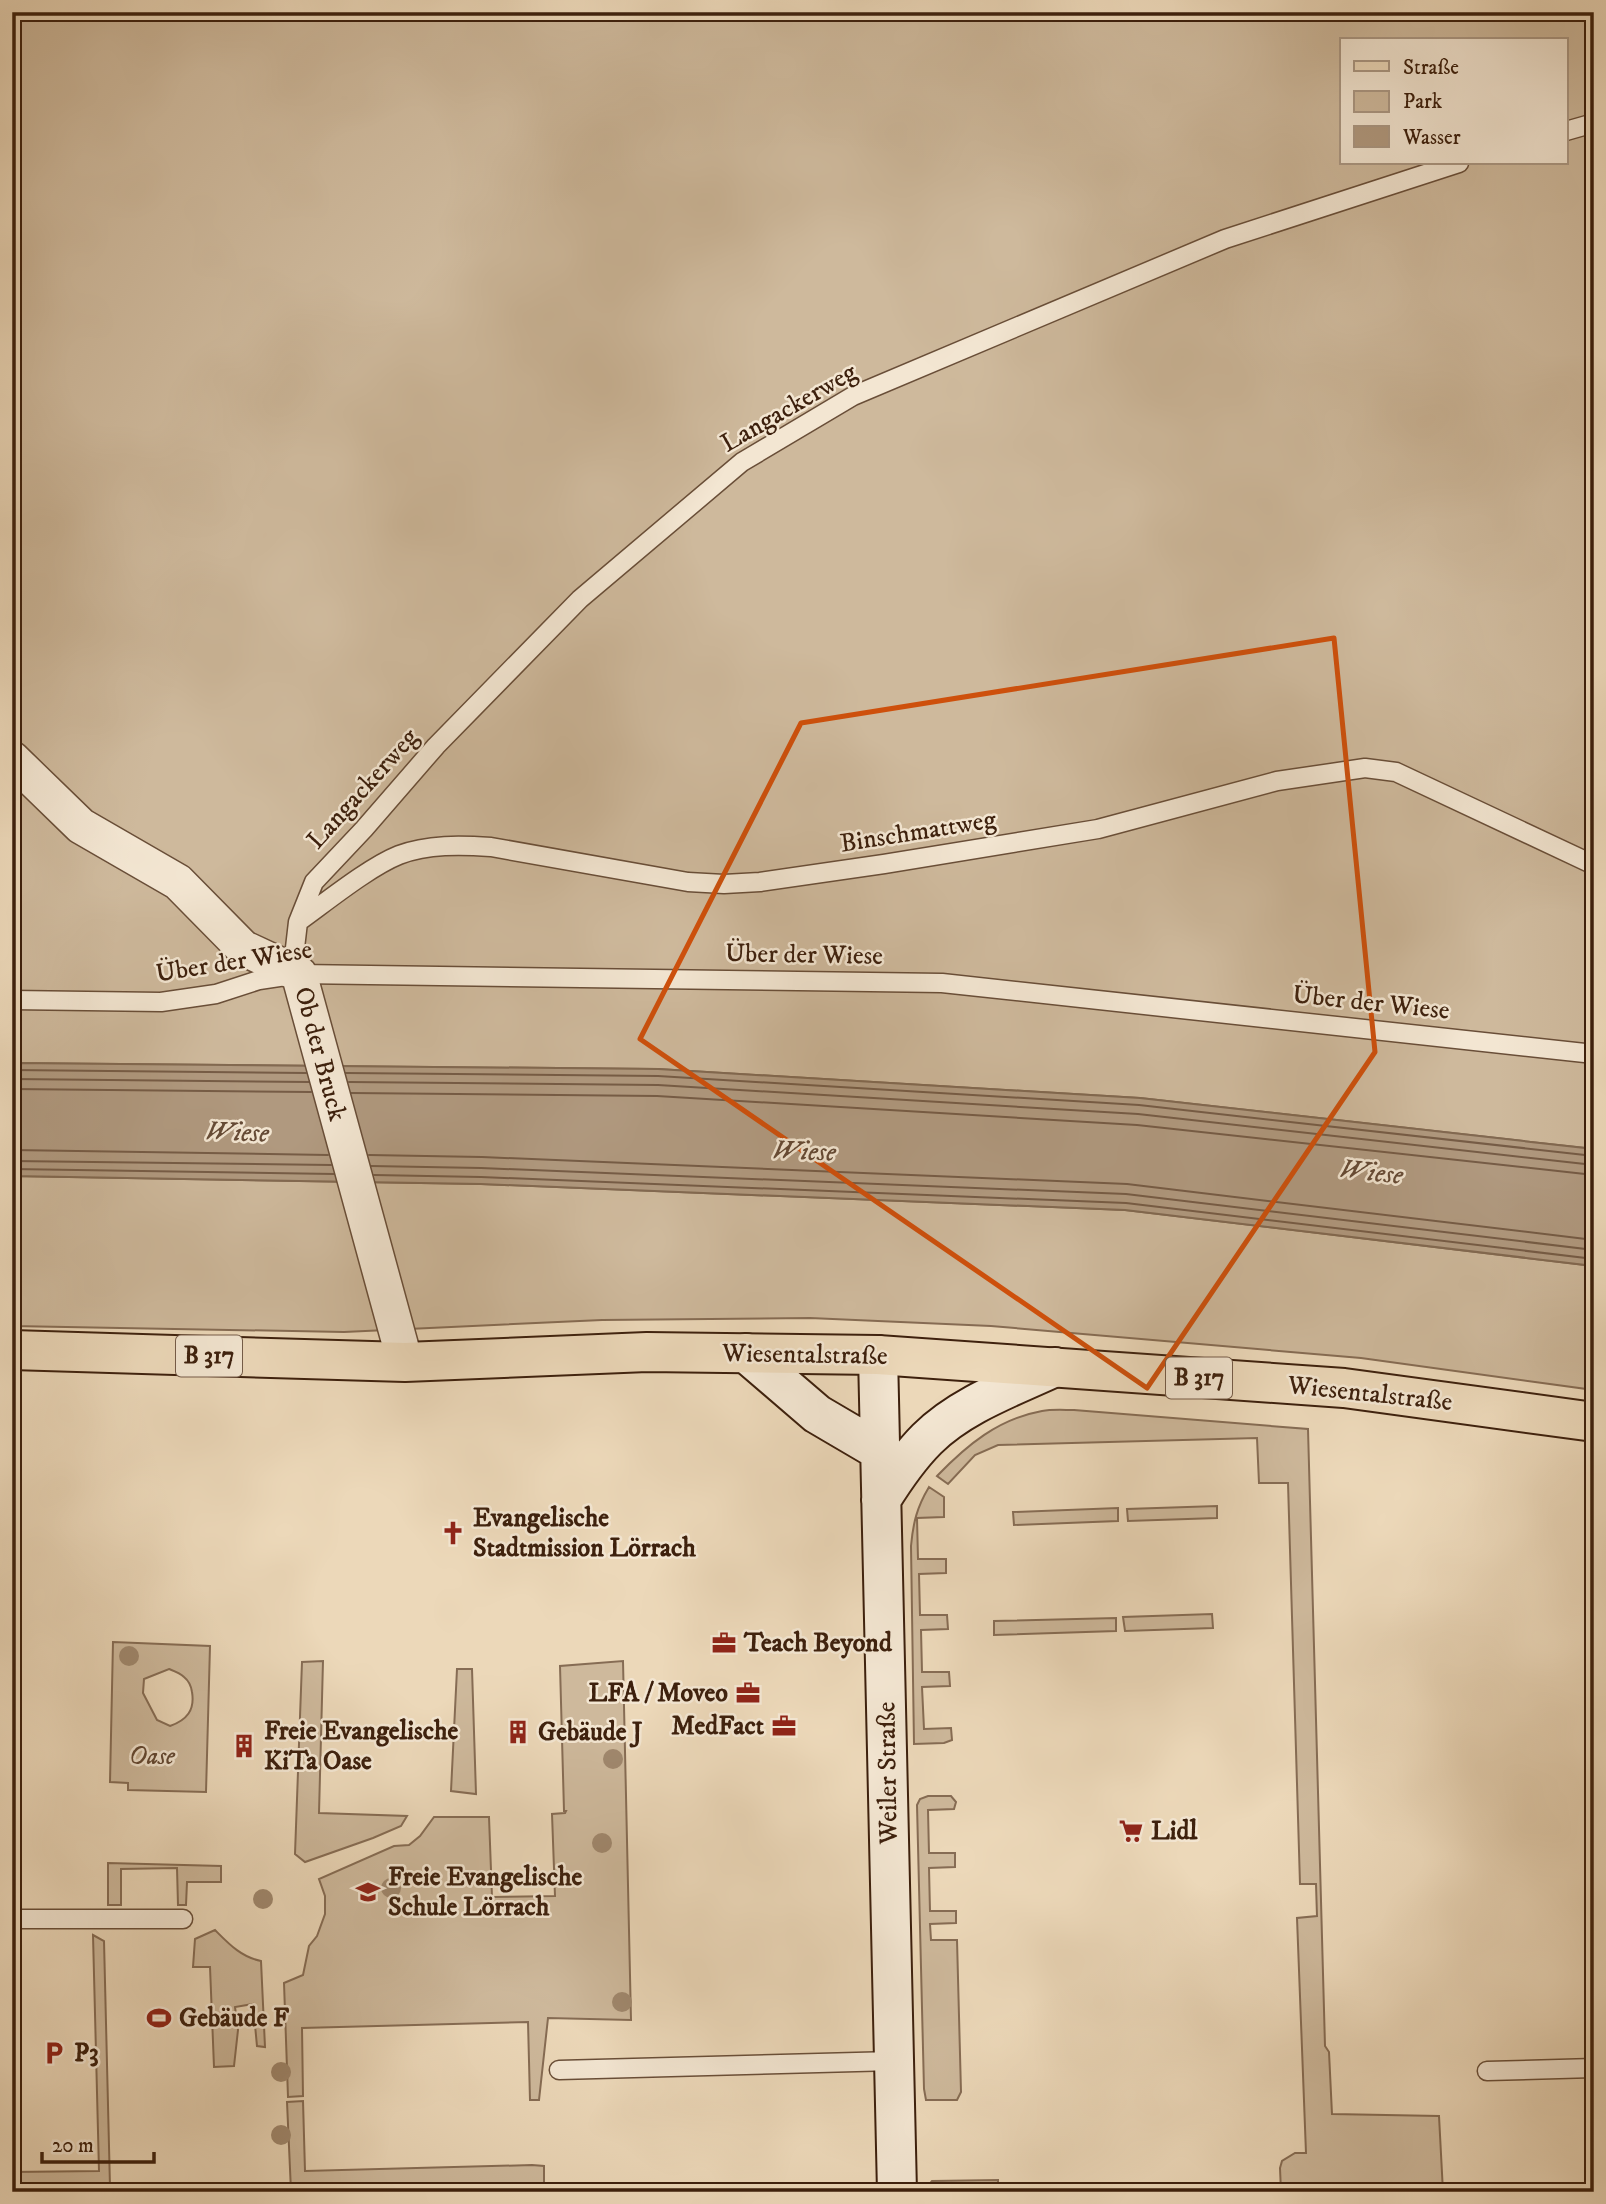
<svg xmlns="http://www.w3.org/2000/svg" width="1606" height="2204" viewBox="0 0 1606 2204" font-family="'IM FELL DW Pica',serif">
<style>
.green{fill:#ceb99c;stroke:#866c54;stroke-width:2;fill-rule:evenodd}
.water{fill:#b0997f;stroke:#826951;stroke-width:2}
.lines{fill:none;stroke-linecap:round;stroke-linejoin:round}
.shore{stroke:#765c46;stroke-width:2}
.lane-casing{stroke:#694e38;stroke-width:21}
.street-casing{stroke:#694e38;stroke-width:38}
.secondary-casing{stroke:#3d200d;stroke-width:42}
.primary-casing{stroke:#3d200d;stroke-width:42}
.lane{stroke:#f3e6d2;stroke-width:18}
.street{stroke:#f3e6d2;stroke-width:35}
.secondary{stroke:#f3e6d2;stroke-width:38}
.primary{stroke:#ecd8b9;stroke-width:38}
.tree{fill:#a0886e}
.marked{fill:none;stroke:#ce500c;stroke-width:5;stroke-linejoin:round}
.labels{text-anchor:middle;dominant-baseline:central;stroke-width:5;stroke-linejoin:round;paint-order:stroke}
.shield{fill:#f3e6d2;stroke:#745b48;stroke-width:2}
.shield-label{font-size:24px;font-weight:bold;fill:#3d200d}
.street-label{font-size:26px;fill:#3d200d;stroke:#f3e6d2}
.poi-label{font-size:26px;font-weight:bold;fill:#3d200d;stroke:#f3e6d2;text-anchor:start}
.park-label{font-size:26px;font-style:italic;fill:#614631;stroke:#f3e6d2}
.water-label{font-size:28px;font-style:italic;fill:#654a35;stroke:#f3e6d2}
</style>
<rect width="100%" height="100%" fill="#ecd8b9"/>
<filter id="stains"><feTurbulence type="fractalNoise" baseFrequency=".00286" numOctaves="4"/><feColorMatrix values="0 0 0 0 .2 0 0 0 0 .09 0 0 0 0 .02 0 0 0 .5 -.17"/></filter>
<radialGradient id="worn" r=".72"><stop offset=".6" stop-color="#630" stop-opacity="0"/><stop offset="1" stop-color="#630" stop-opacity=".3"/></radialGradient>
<path class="green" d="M12 12H1594V1149L1140 1098 658 1069 12 1063ZM1342 40H1566V163H1342Z
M12 1176 481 1184 1125 1210 1594 1266V1390L1361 1358 991 1326 810 1318 602 1320 344 1332 12 1326Z
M1074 1410 1308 1429 1325 2046 1329 2052 1332 2114 1439 2116 1443 2192H1281L1280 2168 1282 2161 1295 2153H1306L1297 1918 1317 1916 1316 1884H1300L1288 1483H1259L1257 1438 998 1445 975 1455 948 1484 937 1476C967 1445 998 1419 1042 1411 1052 1409 1064 1410 1074 1410Z
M929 1487 944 1497V1517L917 1518 918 1559H946V1573L919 1574 920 1615H947L948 1629 921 1630 922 1672H949L950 1686 922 1687 924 1729 951 1728 952 1740 944 1743 914 1744 911 1546C913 1523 917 1507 929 1487Z
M1217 1506V1518L1128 1521 1127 1509Z
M1118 1508V1521L1014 1525 1013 1512Z
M1212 1614 1213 1628 1125 1631 1123 1617Z
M1116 1618V1631L994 1635V1621Z
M113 1642 210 1646 206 1792 128 1790V1783L110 1782ZM169 1669C174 1671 180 1673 184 1677 189 1681 191 1685 192 1692 195 1710 187 1720 170 1726L157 1720 143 1693 144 1679Z
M323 1661 319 1813 407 1816 401 1826 373 1838 305 1862 295 1854 302 1662Z
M623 1661 631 2020 548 2018 539 2100H530L528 2022 302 2028 303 2096 288 2097 284 1983 303 1975 309 1946 317 1936 325 1914V1896L319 1879 394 1846 409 1845 420 1836 434 1817H489L492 1897 555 1896 552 1814 565 1813 566 1811H564L560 1666Z
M457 1669H472L476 1794 451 1791Z
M928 1796H951L956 1802 954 1809 928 1810 929 1853H955V1867L929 1868 930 1911H956V1923L930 1924 931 1940H957L961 2092 957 2100H926L924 2089 917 1805 920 1799Z
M108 1863 221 1866V1882H187L186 1905H178L177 1868 121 1869V1905H108Z
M215 1930C229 1944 241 1957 261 1961L265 2047 257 2046 253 2004 235 2007 238 2030 234 2066 214 2067 210 1967H193L195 1939Z
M93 1935 104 1941 110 2187 12 2190V2172L99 2171Z
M303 2101 305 2171 532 2165 544 2166V2192L291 2191 287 2102Z
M998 2180V2192H927V2187L932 2181Z"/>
<path class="water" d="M12 1063 658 1069 1140 1098 1594 1149V1266L1125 1210 481 1184 12 1176Z"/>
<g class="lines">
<path class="shore" d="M12 1070 306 1073
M346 1073 658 1076 1139 1105 1594 1156
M12 1079 309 1082
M349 1082 658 1085 1138 1114 1594 1165
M12 1089 311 1092
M351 1093 657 1096 1137 1125 1594 1175
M12 1150 328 1155
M369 1155 482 1157 1127 1184 1594 1240
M12 1161 331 1165
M371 1166 481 1168 1126 1194 1594 1250
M12 1169 334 1174
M374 1175 481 1177 1126 1203 1594 1259"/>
<g class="lane-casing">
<path id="lane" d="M1566 131 1594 123
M298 922 314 882 364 829 436 746 580 599 742 462 853 396 1225 239 1459 163
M299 974 295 948 298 922C326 902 369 867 399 855 428 844 461 845 491 847L688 882 724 884 760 882 884 864 1098 829 1277 781 1365 768 1396 772 1594 865
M12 1000 161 1002 216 994 259 980 299 974 942 983 1594 1054
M12 1919H183
M559 2070 894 2061
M1487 2071 1594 2068"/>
</g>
<g class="street-casing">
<path id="street" d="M12 759 81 826 178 882 243 948 299 974 405 1362"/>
</g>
<g class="secondary-casing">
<path id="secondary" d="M746 1353 817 1414 880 1451
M878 1355 897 2192
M881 1500C894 1479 909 1457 927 1439 961 1405 1012 1387 1055 1367"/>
</g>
<g class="primary-casing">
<path id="primary" d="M12 1350 405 1362 647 1352 878 1355 1344 1388 1594 1422"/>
</g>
<use href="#lane" class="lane"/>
<use href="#street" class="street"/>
<use href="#secondary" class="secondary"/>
<use href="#primary" class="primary"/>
</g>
<g class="tree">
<circle cx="129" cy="1656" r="10"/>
<circle cx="613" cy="1759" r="10"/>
<circle cx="602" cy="1843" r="10"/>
<circle cx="391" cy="1888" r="10"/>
<circle cx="263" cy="1899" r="10"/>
<circle cx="622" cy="2002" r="10"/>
<circle cx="281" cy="2072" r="10"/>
<circle cx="281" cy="2135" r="10"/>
</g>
<path class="marked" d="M1334 638 1375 1052 1147 1388 640 1039 801 723Z"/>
<defs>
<g id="church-bare" transform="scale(1.89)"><path d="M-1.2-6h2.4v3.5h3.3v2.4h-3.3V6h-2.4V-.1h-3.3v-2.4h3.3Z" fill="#8f2418" stroke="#f3e6d2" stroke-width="2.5" paint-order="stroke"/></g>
<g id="office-bare" transform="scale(1.89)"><path d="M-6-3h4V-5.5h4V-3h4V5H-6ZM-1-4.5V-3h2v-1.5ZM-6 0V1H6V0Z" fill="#8f2418" stroke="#f3e6d2" stroke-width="2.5" paint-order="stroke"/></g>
<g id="building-bare" transform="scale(1.89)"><path d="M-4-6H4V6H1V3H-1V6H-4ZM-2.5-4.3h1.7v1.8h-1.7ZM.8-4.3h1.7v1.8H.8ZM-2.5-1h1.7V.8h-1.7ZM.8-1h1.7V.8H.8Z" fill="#8f2418" stroke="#f3e6d2" stroke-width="2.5" paint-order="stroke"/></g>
<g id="supermarket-bare" transform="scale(1.89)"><path d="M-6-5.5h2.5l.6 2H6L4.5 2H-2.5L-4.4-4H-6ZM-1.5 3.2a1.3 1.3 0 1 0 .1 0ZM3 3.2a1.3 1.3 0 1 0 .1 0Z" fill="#8f2418" stroke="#f3e6d2" stroke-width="2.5" paint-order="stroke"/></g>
<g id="school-bare" transform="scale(1.89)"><path d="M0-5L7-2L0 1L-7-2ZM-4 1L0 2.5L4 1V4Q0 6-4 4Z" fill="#8f2418" stroke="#f3e6d2" stroke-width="2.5" paint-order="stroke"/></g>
<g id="stadium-bare" transform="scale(1.89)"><path d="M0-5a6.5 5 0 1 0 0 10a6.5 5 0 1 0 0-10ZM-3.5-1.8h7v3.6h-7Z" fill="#8f2418" stroke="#f3e6d2" stroke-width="2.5" paint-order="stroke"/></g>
<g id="parking-bare" transform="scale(1.89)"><path d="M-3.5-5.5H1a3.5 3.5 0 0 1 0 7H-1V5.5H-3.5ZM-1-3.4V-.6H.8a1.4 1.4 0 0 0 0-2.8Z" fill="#8f2418" stroke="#f3e6d2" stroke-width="2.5" paint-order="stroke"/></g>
</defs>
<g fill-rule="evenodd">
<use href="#church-bare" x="453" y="1533"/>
<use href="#office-bare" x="724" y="1643"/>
<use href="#office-bare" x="748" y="1693"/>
<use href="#office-bare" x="784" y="1726"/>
<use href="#building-bare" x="518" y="1732"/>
<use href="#building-bare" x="244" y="1746"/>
<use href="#supermarket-bare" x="1131" y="1831"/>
<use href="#school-bare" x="368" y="1892"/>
<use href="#stadium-bare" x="159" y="2018"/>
<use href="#parking-bare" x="54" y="2053"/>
</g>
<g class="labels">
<g class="shield">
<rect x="176" y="1335.5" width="66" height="41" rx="5"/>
<rect x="1166" y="1357.5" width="66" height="41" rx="5"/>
</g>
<g class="shield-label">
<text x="209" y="1356">B 317</text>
<text x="1199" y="1378">B 317</text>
</g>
<g class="street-label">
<text transform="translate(789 408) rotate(-30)">Langackerweg</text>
<text transform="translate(363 789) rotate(-48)">Langackerweg</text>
<text transform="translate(918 832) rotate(-9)">Binschmattweg</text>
<text transform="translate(804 955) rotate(1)">Über der Wiese</text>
<text transform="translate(234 962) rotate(-9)">Über der Wiese</text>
<text transform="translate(1371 1003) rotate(6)">Über der Wiese</text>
<text transform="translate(320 1054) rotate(75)">Ob der Bruck</text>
<text transform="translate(805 1355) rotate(1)">Wiesentalstraße</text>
<text transform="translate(1370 1394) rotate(6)">Wiesentalstraße</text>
<text transform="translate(888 1773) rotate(-91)">Weiler Straße</text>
</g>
<g class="poi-label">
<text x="473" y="1518">Evangelische<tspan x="473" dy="30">Stadtmission Lörrach</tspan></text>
<text x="744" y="1643">Teach Beyond</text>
<text x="728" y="1693" text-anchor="end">LFA / Moveo</text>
<text x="764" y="1726" text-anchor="end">MedFact</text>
<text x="264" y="1731">Freie Evangelische<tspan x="264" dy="30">KiTa Oase</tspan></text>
<text x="538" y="1732">Gebäude J</text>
<text x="1151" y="1831">Lidl</text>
<text x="388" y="1877">Freie Evangelische<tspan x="388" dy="30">Schule Lörrach</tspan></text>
<text x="179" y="2018">Gebäude F</text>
<text x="74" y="2053">P3</text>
</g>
<g class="park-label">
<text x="152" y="1756">Oase</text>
</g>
<g class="water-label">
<text transform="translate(237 1132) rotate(2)">Wiese</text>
<text transform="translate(804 1151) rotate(2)">Wiese</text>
<text transform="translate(1371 1172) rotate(6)">Wiese</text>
</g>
</g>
<rect width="1606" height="2204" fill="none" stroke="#ecd8b9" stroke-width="42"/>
<rect x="14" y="14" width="1578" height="2176" fill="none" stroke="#3d200d" stroke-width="3.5"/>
<rect x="21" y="21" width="1564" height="2162" fill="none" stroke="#3d200d" stroke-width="2"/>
<rect x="1340" y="38" width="228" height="126" fill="#f3e6d2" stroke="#aa9783" stroke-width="2"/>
<rect x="1354" y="61" width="35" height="10" fill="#ecd8b9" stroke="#aa9783" stroke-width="2"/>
<text x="1403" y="74" font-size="21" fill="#3d200d">Straße</text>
<rect x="1354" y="91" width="35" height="21" fill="#ceb99c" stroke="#aa9783" stroke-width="2"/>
<text x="1403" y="108" font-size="21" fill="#3d200d">Park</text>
<rect x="1354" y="126" width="35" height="21" fill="#b0997f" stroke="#aa9783" stroke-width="2"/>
<text x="1403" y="144" font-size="21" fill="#3d200d">Wasser</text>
<path d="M42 2152v10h112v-10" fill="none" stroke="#3d200d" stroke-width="3.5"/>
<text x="52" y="2152" font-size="21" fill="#3d200d" stroke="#f3e6d2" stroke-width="5" paint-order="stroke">20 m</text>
<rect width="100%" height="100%" filter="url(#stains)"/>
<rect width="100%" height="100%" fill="url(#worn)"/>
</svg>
